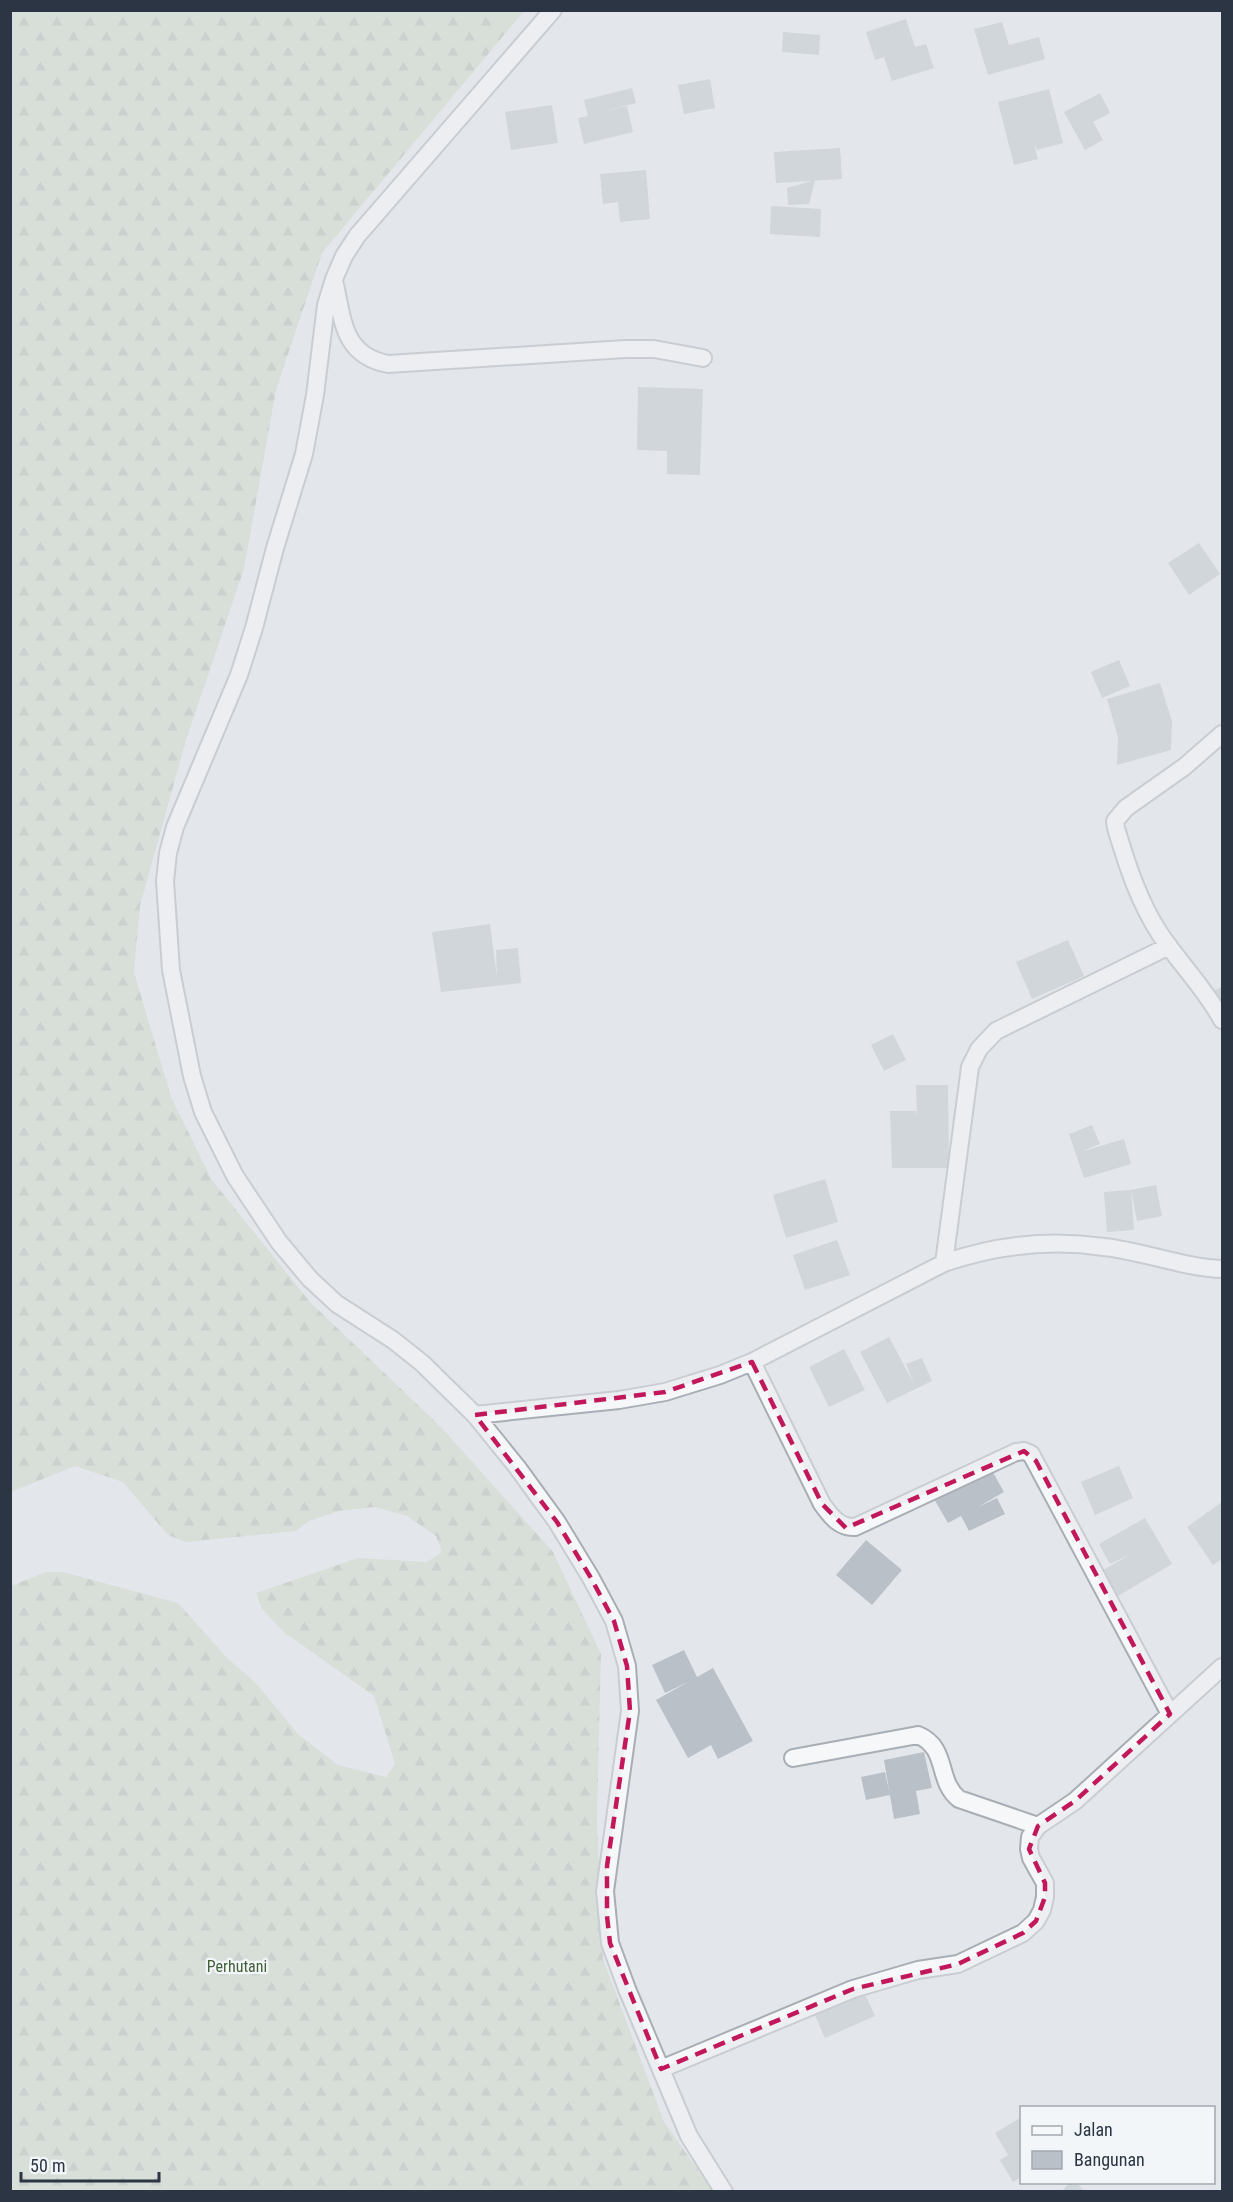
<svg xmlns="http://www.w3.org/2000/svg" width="1233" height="2202" viewBox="0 0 1233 2202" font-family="'Roboto Condensed',sans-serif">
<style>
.forest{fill:url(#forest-firs)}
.building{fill:#bac0c8}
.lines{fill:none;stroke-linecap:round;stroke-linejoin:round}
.minor-casing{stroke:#a8aeb5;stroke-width:20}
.minor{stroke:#f6f7f9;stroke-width:16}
.marked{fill:none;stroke:#c2185b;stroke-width:4.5;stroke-dasharray:12 8;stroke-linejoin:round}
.labels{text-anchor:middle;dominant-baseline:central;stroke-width:4.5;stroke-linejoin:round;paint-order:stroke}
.park-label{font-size:16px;fill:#425f38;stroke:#f3f6f8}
</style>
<defs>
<pattern id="forest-firs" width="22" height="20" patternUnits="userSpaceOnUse" patternTransform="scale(1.5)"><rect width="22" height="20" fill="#c9d5c4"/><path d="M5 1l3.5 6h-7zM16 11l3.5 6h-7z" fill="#adb7aa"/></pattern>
</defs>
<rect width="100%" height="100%" fill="#e3e7eb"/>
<path class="forest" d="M11 11H524L322 253 276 390 244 569 186 740 140 906 134 972 171 1097 212 1180 310 1302 440 1426 553 1552 601 1654 597 1820 603 1959 664 2122 713 2191H11V1586L46 1572H63L178 1603 228 1659 254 1681 298 1734 338 1765 386 1777 395 1764 374 1696 285 1633 262 1609 256 1593 358 1558 427 1562 442 1552 436 1536 407 1516 375 1507 339 1511 309 1521 296 1531 186 1542 168 1535 123 1482 75 1466 11 1492Z"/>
<path class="building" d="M906 19 915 47 926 44 934 68 892 81 884 57 875 60 866 32Z
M1002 22 1009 45 1039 37 1045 59 988 75 974 29Z
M783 32 820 35 819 55 782 52Z
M710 79 715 108 684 114 678 85Z
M632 88 636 103 597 113 627 106 633 132 584 144 578 118 588 116 584 100Z
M1049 89 1063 143 1037 150 1034 144 1038 159 1014 165 998 102Z
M1100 93 1110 113 1093 122 1103 140 1085 150 1064 112Z
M552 105 558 143 511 150 505 112Z
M840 148 842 179 776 183 774 152Z
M646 170 650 219 620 222 618 202 603 204 600 174Z
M815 180 809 204 788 205 787 188Z
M771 206 821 209 820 237 770 234Z
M638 387 703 389 700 475 667 474V451L637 450Z
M1199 543 1220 574 1189 595 1168 563Z
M1119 660 1130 686 1102 698 1091 672Z
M1160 683 1172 721 1171 750 1117 765 1118 737 1107 699Z
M490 924 497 977 496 950 518 948 521 983 441 992 432 932Z
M1068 940 1084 976 1032 999 1016 962Z
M1222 987V1004L1215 1007 1210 992Z
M893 1034 906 1060 884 1071 871 1045Z
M916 1085H948L949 1168H892L890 1111H916L917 1117Z
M1092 1125 1100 1144 1080 1152 1124 1139 1131 1164 1084 1178 1069 1134Z
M825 1179 838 1222 786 1238 773 1195Z
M1156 1185 1162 1216 1137 1221 1131 1190Z
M1131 1190 1134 1230 1107 1232 1104 1192Z
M837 1240 850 1275 805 1290 793 1255Z
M889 1337 914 1384 906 1364 922 1358 932 1381 887 1403 860 1352Z
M844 1349 865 1390 829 1407 809 1367Z
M1119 1466 1133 1498 1095 1515 1081 1482Z
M990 1467 1004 1492 978 1507 997 1498 1005 1514 969 1531 961 1516 948 1523 934 1499Z
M1222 1502V1559L1213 1565 1187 1527Z
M1145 1518 1172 1564 1113 1599 1098 1573 1131 1554 1110 1564 1099 1544Z
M866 1540 902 1570 872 1605 836 1575Z
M684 1650 697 1677 713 1668 753 1741 718 1759 711 1745 688 1758 656 1700 688 1682 665 1693 652 1665Z
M924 1752 932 1788 916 1791 920 1814 894 1819 884 1760Z
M885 1772 890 1795 866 1800 861 1777Z
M864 1992 875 2016 825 2038 814 2013Z
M1022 2117V2176L1013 2182 1000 2160 1008 2155 995 2133Z
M1070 2182H1076L1085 2192H1061Z"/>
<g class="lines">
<g class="minor-casing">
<path id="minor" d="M553 10 357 236 344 256 334 279 326 305 315 395 304 454 275 548 254 628 239 675 175 827 168 853 165 881 171 970 192 1076 203 1112 235 1176 279 1242 310 1279 337 1304 393 1340 422 1363 475 1415 517 1467 557 1522 591 1578 614 1621 627 1666 630 1711 605 1891 610 1943 627 1989 689 2136 724 2192
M334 280C343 319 342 355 388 364L625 349H654L703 358
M1222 734 1184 767 1126 808 1115 821 1116 828C1127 865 1139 902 1160 934 1180 964 1205 988 1222 1020
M944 1263 970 1067 979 1049 996 1031 1169 946
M752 1362 822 1504C831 1516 839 1528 855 1527L1016 1452 1024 1451 1031 1454 1170 1714
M475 1415 619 1400 665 1392 720 1375 752 1362 944 1263C996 1245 1049 1239 1104 1247 1142 1251 1185 1268 1222 1269
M793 1758 918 1735C949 1748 936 1781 959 1799L1038 1826
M661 2069 853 1989 918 1970 958 1964 1023 1933 1036 1921 1042 1910 1045 1897V1883L1031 1858 1029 1849 1030 1837 1038 1826 1075 1801 1222 1667"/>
</g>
<use href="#minor" class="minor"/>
</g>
<path d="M0 0H1233V2202H0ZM752 1362 822 1504 846 1528 1024 1451 1036 1461 1170 1714 1075 1801 1038 1826 1029 1849 1045 1883V1897L1036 1921 1023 1933 958 1964 853 1989 661 2069 610 1943 607 1916V1866L630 1711 627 1666 614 1621 591 1578 557 1522 475 1415 665 1392Z" fill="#e3e7eb" fill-opacity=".55" fill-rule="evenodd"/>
<path class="marked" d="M752 1362 822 1504 846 1528 1024 1451 1036 1461 1170 1714 1075 1801 1038 1826 1029 1849 1045 1883V1897L1036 1921 1023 1933 958 1964 853 1989 661 2069 610 1943 607 1916V1866L630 1711 627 1666 614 1621 591 1578 557 1522 475 1415 665 1392Z"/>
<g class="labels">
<g class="park-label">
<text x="237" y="1966">Perhutani</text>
</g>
</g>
<rect width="1233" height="2202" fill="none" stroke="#2b3543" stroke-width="24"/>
<rect x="1020" y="2106" width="195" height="78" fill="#f3f6f8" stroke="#a3a9b0" stroke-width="1.5"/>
<rect x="1032" y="2126" width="30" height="9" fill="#f6f7f9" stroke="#a3a9b0" stroke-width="1.5"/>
<text x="1074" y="2136" font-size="18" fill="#2b3543">Jalan</text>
<rect x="1032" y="2151" width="30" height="18" fill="#bac0c8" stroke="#a3a9b0" stroke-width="1.5"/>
<text x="1074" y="2166" font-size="18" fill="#2b3543">Bangunan</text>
<path d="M21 2172v9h138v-9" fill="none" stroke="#2b3543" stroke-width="3"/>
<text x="30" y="2172" font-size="18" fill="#2b3543" stroke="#f3f6f8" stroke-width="4.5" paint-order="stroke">50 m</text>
</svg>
